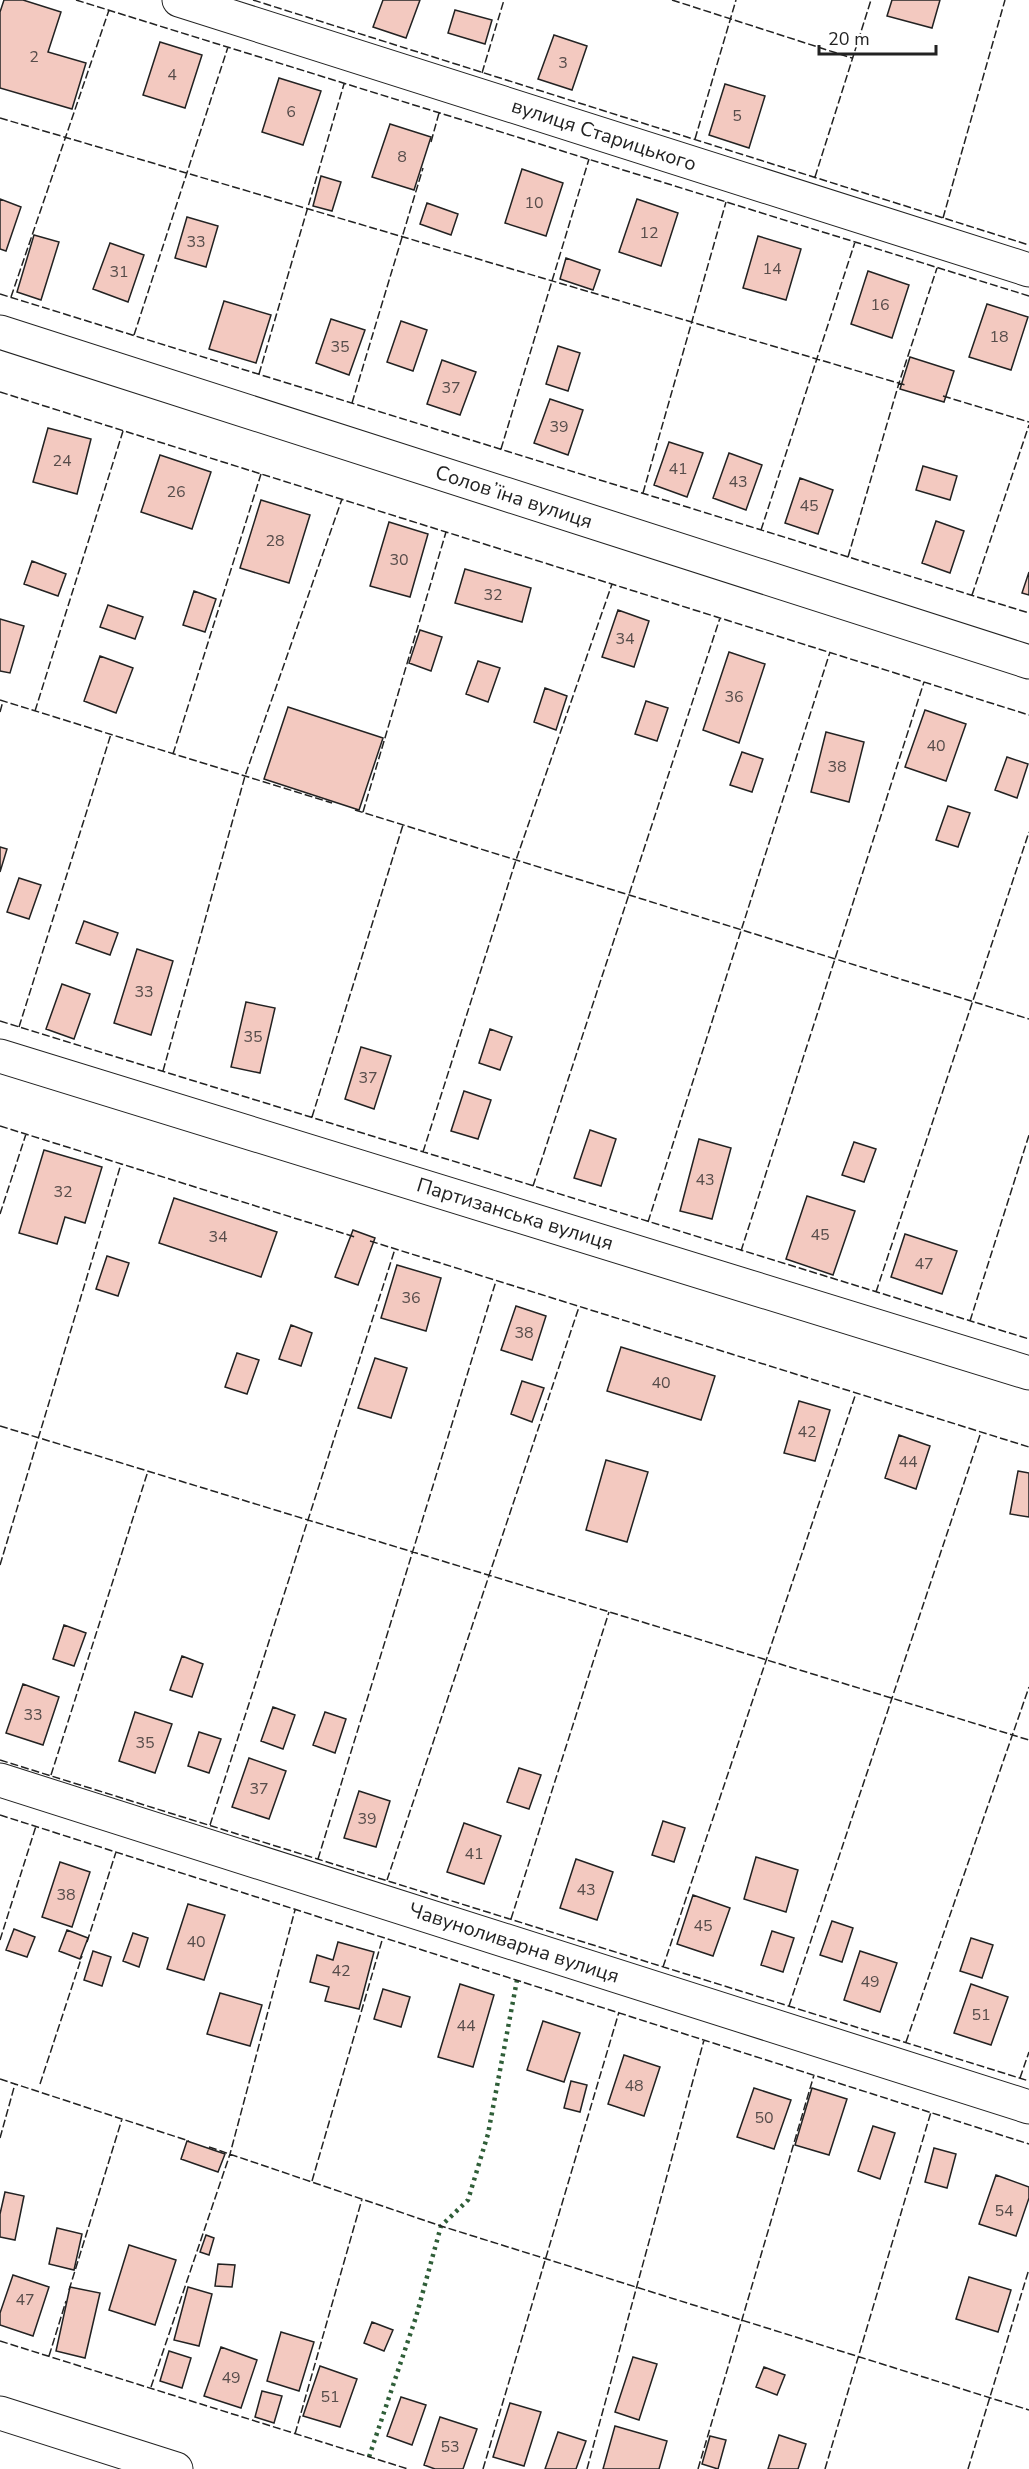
<svg xmlns="http://www.w3.org/2000/svg" width="1029" height="2469" viewBox="0 0 1029 2469" font-family="'Nunito Sans',sans-serif">
<style>
.building{fill:#f3c9c0;stroke:#222;stroke-width:1.5}
.lines{fill:none;stroke-linecap:round;stroke-linejoin:round}
.minor-casing{stroke:#222;stroke-width:35}
.minor{stroke:#fff;stroke-width:33}
.hedge{stroke:#2f5e38;stroke-width:4.5;stroke-dasharray:3 4.5;stroke-linecap:butt}
.fence{stroke:#222;stroke-width:1.5;stroke-dasharray:8 3;stroke-linecap:butt}
.labels{text-anchor:middle;dominant-baseline:central;stroke-width:4.5;stroke-linejoin:round;paint-order:stroke}
.number-label{font-size:16px;fill:#564c4a}
.street-label{font-size:20px;fill:#222;stroke:#fff}
</style>
<rect width="100%" height="100%" fill="#fff"/>
<path class="building" d="M4 0H23L61 12 48 52 86 63 72 109 0 88V12Z
M383 0H420L406 38 373 27Z
M892 0H940L932 28 887 16Z
M455 10 492 20 485 44 448 33Z
M554 35 587 46 572 90 538 79Z
M160 42 202 55 185 108 143 95Z
M279 78 321 91 303 145 262 132Z
M725 84 765 96 749 148 709 135Z
M390 124 431 137 414 190 372 177Z
M522 169 563 183 546 236 505 223Z
M321 176 341 182 332 211 313 206Z
M0 199 21 207 6 251 0 249Z
M637 199 678 213 661 266 619 252Z
M427 203 458 214 451 235 420 224Z
M187 217 218 226 206 267 175 258Z
M34 235 59 242 41 300 17 292Z
M758 236 801 249 786 300 743 288Z
M110 243 144 255 128 302 93 289Z
M566 258 600 270 593 290 560 279Z
M868 271 909 285 892 338 851 324Z
M224 301 271 315 256 363 209 349Z
M987 304 1028 317 1011 370 969 357Z
M331 319 365 330 349 375 316 363Z
M401 321 427 330 413 371 387 362Z
M558 346 580 353 568 391 546 384Z
M910 357 954 371 944 402 900 389Z
M442 360 476 372 460 415 427 404Z
M550 399 583 410 568 455 534 443Z
M48 428 91 439 77 494 33 482Z
M669 442 703 453 687 497 654 485Z
M729 453 762 465 746 510 713 498Z
M160 455 211 472 192 529 141 512Z
M923 466 957 476 950 500 916 490Z
M800 478 833 490 818 534 785 523Z
M261 500 310 515 289 583 240 568Z
M936 521 964 531 950 573 922 563Z
M389 522 428 534 410 597 370 586Z
M32 561 66 574 58 596 24 584Z
M465 569 531 588 522 622 455 603Z
M1029 572V595L1022 593Z
M194 591 216 599 205 632 183 625Z
M108 605 143 617 135 639 100 627Z
M618 610 649 621 634 667 602 657Z
M0 619 24 626 10 673 0 671Z
M420 630 442 637 431 671 409 663Z
M729 652 765 664 739 743 703 730Z
M100 656 133 668 116 713 84 701Z
M478 661 500 668 488 702 466 694Z
M545 688 567 696 556 730 534 722Z
M646 701 668 708 657 741 635 734Z
M288 707 383 738 359 810 264 779Z
M925 710 966 724 946 781 905 767Z
M826 732 864 742 849 802 811 792Z
M742 752 763 759 752 792 730 785Z
M1007 757 1028 764 1017 798 995 790Z
M948 806 970 813 958 847 936 840Z
M0 847 7 849 0 872Z
M19 878 41 885 29 919 7 912Z
M84 921 118 933 110 955 76 943Z
M137 949 173 961 151 1035 114 1023Z
M62 984 90 994 74 1039 46 1029Z
M246 1002 275 1008 260 1073 231 1067Z
M490 1029 512 1037 500 1070 479 1063Z
M361 1047 391 1056 374 1109 345 1099Z
M464 1091 491 1100 478 1139 451 1131Z
M590 1130 616 1139 601 1186 574 1178Z
M699 1139 731 1148 712 1219 680 1211Z
M854 1142 876 1149 864 1182 842 1175Z
M44 1150 102 1167 85 1223 65 1217 57 1244 19 1233Z
M807 1196 855 1211 833 1275 786 1259Z
M174 1198 277 1232 261 1277 159 1243Z
M353 1230 375 1238 358 1285 335 1277Z
M905 1234 957 1251 942 1294 891 1277Z
M107 1256 129 1263 118 1296 96 1289Z
M397 1265 441 1278 426 1331 381 1318Z
M516 1306 546 1316 532 1360 501 1350Z
M291 1325 312 1333 301 1366 279 1359Z
M621 1347 715 1376 701 1420 607 1391Z
M237 1353 259 1360 247 1394 225 1387Z
M375 1358 407 1368 391 1418 358 1408Z
M522 1381 544 1388 532 1422 511 1414Z
M799 1401 830 1410 815 1461 784 1453Z
M899 1435 930 1446 916 1489 885 1478Z
M606 1460 648 1472 627 1542 586 1530Z
M1018 1471 1029 1473V1517L1010 1514Z
M64 1625 86 1633 74 1666 53 1659Z
M182 1656 203 1664 192 1697 170 1690Z
M23 1684 59 1697 43 1745 6 1733Z
M273 1707 295 1715 283 1749 261 1741Z
M135 1712 172 1724 155 1773 119 1761Z
M325 1712 346 1719 335 1753 313 1745Z
M199 1732 221 1739 209 1773 188 1766Z
M249 1758 286 1771 269 1819 232 1807Z
M519 1768 541 1775 529 1809 507 1802Z
M359 1791 390 1801 376 1847 344 1838Z
M663 1821 685 1828 674 1862 652 1855Z
M464 1823 501 1836 484 1884 447 1872Z
M756 1857 798 1870 786 1912 744 1899Z
M576 1859 613 1872 597 1920 560 1908Z
M60 1862 90 1872 72 1927 42 1917Z
M693 1895 730 1908 713 1956 677 1944Z
M188 1904 225 1915 204 1980 167 1969Z
M832 1921 853 1928 842 1962 820 1955Z
M14 1929 35 1937 27 1957 6 1950Z
M67 1930 88 1938 80 1959 59 1951Z
M772 1931 794 1938 783 1972 761 1965Z
M133 1933 148 1938 139 1967 123 1961Z
M971 1938 993 1945 982 1978 960 1971Z
M338 1942 374 1952 359 2009 325 2001 329 1987 310 1982 317 1955 333 1960Z
M93 1951 111 1957 102 1986 84 1980Z
M860 1951 897 1963 880 2012 844 2000Z
M460 1984 494 1995 473 2067 438 2057Z
M971 1984 1008 1997 991 2045 954 2033Z
M383 1989 410 1997 401 2027 374 2019Z
M220 1993 262 2005 250 2046 207 2034Z
M543 2021 580 2033 564 2082 527 2070Z
M624 2055 660 2067 644 2116 608 2104Z
M571 2081 587 2085 580 2112 564 2108Z
M754 2088 791 2100 774 2149 737 2137Z
M812 2088 847 2099 829 2155 795 2145Z
M873 2126 895 2133 880 2179 858 2171Z
M187 2141 225 2154 218 2172 181 2159Z
M934 2148 956 2154 947 2188 925 2182Z
M996 2175 1029 2187V2198L1016 2236 979 2224Z
M5 2192 24 2196 15 2240 0 2237V2214Z
M57 2228 82 2234 74 2270 49 2264Z
M206 2235 214 2238 209 2255 200 2252Z
M129 2245 176 2260 155 2325 109 2310Z
M218 2264 235 2265 232 2287 215 2286Z
M13 2275 49 2287 33 2336 0 2325V2313Z
M969 2277 1011 2290 998 2332 956 2319Z
M70 2287 100 2293 85 2358 56 2351Z
M188 2287 212 2294 199 2346 174 2340Z
M372 2322 393 2330 384 2351 364 2343Z
M281 2332 314 2342 299 2391 267 2381Z
M221 2347 257 2360 241 2408 204 2396Z
M169 2351 191 2358 182 2388 160 2381Z
M633 2357 657 2364 639 2420 615 2412Z
M320 2366 357 2379 340 2427 303 2416Z
M764 2367 785 2375 777 2395 756 2387Z
M262 2391 282 2396 274 2423 255 2417Z
M401 2397 426 2405 412 2445 387 2436Z
M510 2403 541 2412 524 2466 493 2457Z
M440 2417 477 2429 463 2469H435L424 2465Z
M615 2426 667 2441 659 2469H603Z
M558 2432 586 2441 576 2469H545Z
M779 2435 806 2444 798 2469H768Z
M710 2436 726 2440 718 2469 702 2464Z"/>
<g class="lines">
<g class="minor-casing">
<path id="minor" d="M179 0 1029 270
M0 332 1029 662
M0 1056 1029 1373
M0 1780 1029 2107
M0 2413 176 2469"/>
</g>
<use href="#minor" class="minor"/>
<path class="hedge" d="M369 2457 416 2317 441 2226 468 2200 488 2134 517 1980"/>
<path class="fence" d="M76 0 1029 296
M253 0 1029 245
M672 0 852 58
M482 73 504 0
M0 118 905 385
M695 139 736 0
M431 142 439 113
M815 177 871 0
M943 218 1005 0
M0 294 1029 613
M11 297 109 10
M134 335 228 47
M259 374 344 84
M0 392 1029 715
M943 396 1029 422
M352 403 423 168
M501 449 589 159
M643 493 726 202
M761 530 855 242
M848 557 899 383 937 268
M972 595 1029 425
M0 700 332 803
M35 711 123 431
M0 712 3 701
M173 754 261 474
M355 810 1029 1019
M363 812 446 532
M0 1021 1029 1339
M19 1027 111 734
M163 1071 245 776 342 499
M312 1117 403 825
M0 1126 355 1237
M423 1152 516 860 612 584
M533 1186 720 618
M0 1214 26 1134
M648 1222 830 652
M370 1241 1029 1447
M741 1251 924 682
M876 1292 1029 832
M970 1321 1029 1135
M0 1426 1029 1740
M0 1565 121 1164
M0 1760 1029 2081
M51 1775 148 1471
M0 1815 1029 2144
M210 1825 395 1249
M318 1859 496 1281
M387 1880 579 1307
M511 1919 609 1612
M0 1940 36 1826
M87 1942 116 1852
M663 1967 856 1393
M789 2006 981 1432
M906 2042 1029 1687
M1020 2078 1029 2052
M0 2079 189 2141
M40 2084 82 1956
M0 2138 15 2084
M209 2147 441 2226 1029 2410
M312 2181 383 1937
M69 2290 122 2119
M0 2341 408 2469
M49 2356 66 2301
M151 2387 230 2154 295 1910
M295 2434 362 2199
M483 2469 619 2012
M587 2469 704 2040
M698 2469 814 2075
M825 2469 931 2112
M968 2469 1029 2269"/>
</g>
<g class="labels">
<g class="number-label">
<text x="34" y="57">2</text>
<text x="563" y="63">3</text>
<text x="172" y="75">4</text>
<text x="291" y="112">6</text>
<text x="737" y="116">5</text>
<text x="402" y="157">8</text>
<text x="534" y="203">10</text>
<text x="649" y="233">12</text>
<text x="196" y="242">33</text>
<text x="772" y="269">14</text>
<text x="119" y="272">31</text>
<text x="880" y="305">16</text>
<text x="999" y="337">18</text>
<text x="340" y="347">35</text>
<text x="451" y="388">37</text>
<text x="559" y="427">39</text>
<text x="62" y="461">24</text>
<text x="678" y="469">41</text>
<text x="738" y="482">43</text>
<text x="176" y="492">26</text>
<text x="809" y="506">45</text>
<text x="275" y="541">28</text>
<text x="399" y="560">30</text>
<text x="493" y="595">32</text>
<text x="625" y="639">34</text>
<text x="734" y="697">36</text>
<text x="936" y="746">40</text>
<text x="837" y="767">38</text>
<text x="144" y="992">33</text>
<text x="253" y="1037">35</text>
<text x="368" y="1078">37</text>
<text x="705" y="1180">43</text>
<text x="63" y="1192">32</text>
<text x="820" y="1235">45</text>
<text x="218" y="1237">34</text>
<text x="924" y="1264">47</text>
<text x="411" y="1298">36</text>
<text x="524" y="1333">38</text>
<text x="661" y="1383">40</text>
<text x="807" y="1432">42</text>
<text x="908" y="1462">44</text>
<text x="33" y="1715">33</text>
<text x="145" y="1743">35</text>
<text x="259" y="1789">37</text>
<text x="367" y="1819">39</text>
<text x="474" y="1854">41</text>
<text x="586" y="1890">43</text>
<text x="66" y="1895">38</text>
<text x="703" y="1926">45</text>
<text x="196" y="1942">40</text>
<text x="341" y="1971">42</text>
<text x="870" y="1982">49</text>
<text x="981" y="2015">51</text>
<text x="466" y="2026">44</text>
<text x="634" y="2086">48</text>
<text x="764" y="2118">50</text>
<text x="1004" y="2211">54</text>
<text x="25" y="2300">47</text>
<text x="231" y="2378">49</text>
<text x="330" y="2397">51</text>
<text x="450" y="2447">53</text>
</g>
<g class="street-label">
<text transform="translate(604 135) rotate(18)">вулиця Старицького</text>
<text transform="translate(514 497) rotate(18)">Соловʼїна вулиця</text>
<text transform="translate(515 1214) rotate(17)">Партизанська вулиця</text>
<text transform="translate(514 1943) rotate(18)">Чавуноливарна вулиця</text>
</g>
</g>
<path d="M819 45v9h117v-9" fill="none" stroke="#222222" stroke-width="3"/>
<text x="828" y="45" font-size="18" fill="#222222" stroke="#ffffff" stroke-width="4.5" paint-order="stroke">20 m</text>
</svg>
